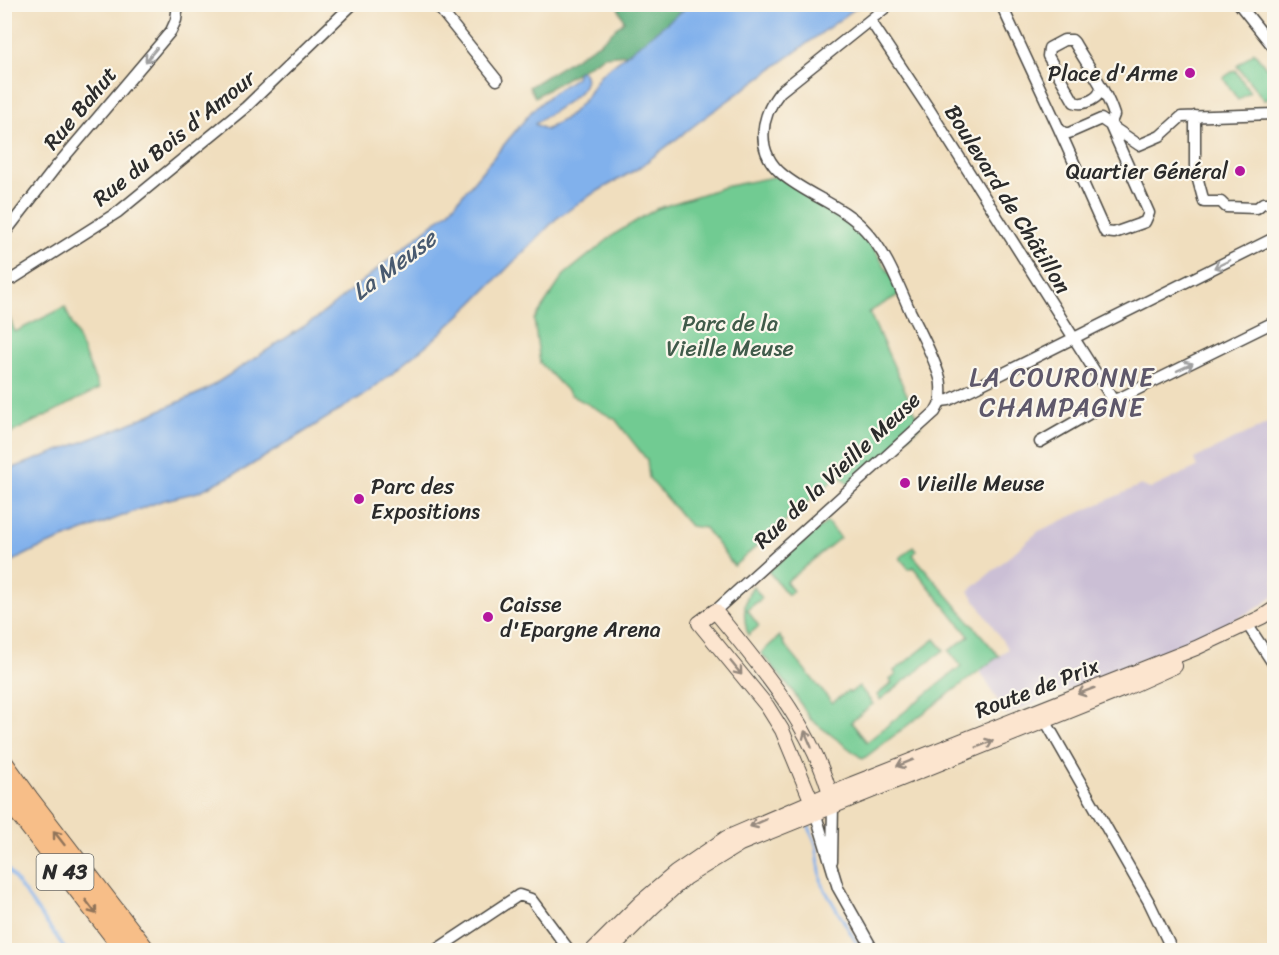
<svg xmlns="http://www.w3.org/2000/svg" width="1279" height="955" viewBox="0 0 1279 955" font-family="Sriracha,sans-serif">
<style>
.industrial{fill:#cbbfd5}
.green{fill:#71cb92;stroke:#4e7b5e;stroke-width:1.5}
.forest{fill:#5caf7c;stroke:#446d54;stroke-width:1.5}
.water{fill:#81b1ec;stroke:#566e8c;stroke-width:1.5}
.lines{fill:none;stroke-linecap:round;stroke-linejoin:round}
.stream{stroke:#81b1ec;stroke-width:3}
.street-casing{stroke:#494641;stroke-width:13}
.secondary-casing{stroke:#494641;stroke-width:16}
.highway-casing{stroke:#494641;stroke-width:20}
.street{stroke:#fff;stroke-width:10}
.secondary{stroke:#fce5cf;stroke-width:14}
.highway{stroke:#f7be88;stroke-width:18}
.oneway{stroke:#a0a0a0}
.oneway2{stroke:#94887d}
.oneway3{stroke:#91745a}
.poi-dot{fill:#b5179e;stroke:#fbf7ec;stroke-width:2}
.labels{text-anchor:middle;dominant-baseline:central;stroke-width:4.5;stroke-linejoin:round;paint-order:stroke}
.shield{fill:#fbf7ec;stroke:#696865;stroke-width:1.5}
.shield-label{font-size:21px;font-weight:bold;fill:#2b2b2b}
.poi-label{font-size:22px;fill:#2b2b2b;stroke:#fbf7ec;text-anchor:start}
.street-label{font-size:22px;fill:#2b2b2b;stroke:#fbf7ec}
.park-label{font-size:22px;fill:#405b4a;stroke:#fbf7ec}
.water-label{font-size:24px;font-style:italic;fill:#495a6f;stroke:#fbf7ec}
.quarter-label{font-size:26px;letter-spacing:1.5px;fill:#5e586b;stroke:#fbf7ec}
</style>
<rect width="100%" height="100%" fill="#fbf7ec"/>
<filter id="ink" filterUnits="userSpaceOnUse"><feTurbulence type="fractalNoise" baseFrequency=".0167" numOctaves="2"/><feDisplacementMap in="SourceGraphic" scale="12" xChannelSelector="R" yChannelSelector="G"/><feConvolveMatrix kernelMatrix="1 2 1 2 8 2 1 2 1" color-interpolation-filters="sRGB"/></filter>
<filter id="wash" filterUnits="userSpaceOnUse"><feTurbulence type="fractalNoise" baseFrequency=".008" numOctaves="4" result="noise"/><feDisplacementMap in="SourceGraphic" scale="24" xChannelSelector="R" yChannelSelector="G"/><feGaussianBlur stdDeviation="1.35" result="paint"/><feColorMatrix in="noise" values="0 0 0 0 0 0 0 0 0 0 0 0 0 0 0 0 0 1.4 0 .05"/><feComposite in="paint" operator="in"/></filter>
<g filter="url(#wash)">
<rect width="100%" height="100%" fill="#f0debe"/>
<path class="industrial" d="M1274 420V596L1261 606 1216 630 1006 715 980 671 1008 649 969 591 1039 531 1141 485 1150 489 1197 467 1194 459Z"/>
<path class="green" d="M1254 52 1274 77V93L1265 101 1237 66Z
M1235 70 1250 92 1238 100 1223 78Z
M782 175 857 222 902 293 869 312 921 425 852 487 839 475 734 566 705 528 690 526 649 478 647 460 615 419 571 395 540 363 534 320 564 275 616 233 656 209 724 187Z
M5 307 15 332 65 307 99 389 5 436Z
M827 522 840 538 786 582 793 591 788 595 768 571Z
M913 547 916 551 913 555 999 656 863 759 810 719 792 690 761 653 780 636 781 640 784 641 783 643 832 703 848 691 850 693 859 686 873 704 851 722 867 742 961 666 949 651 969 636 913 567 909 569 900 558Z
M753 586 762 598 747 610 759 626 748 635C743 618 742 601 753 586Z
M935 639 944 650 880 700 877 695 892 683 890 680 896 675 894 671Z"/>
<path class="forest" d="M617 5H708L652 52 604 56 535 97 529 87 601 42 624 21Z"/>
<path class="water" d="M690 5H860L704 118 637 169 591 195 556 219 472 304 433 340 367 393 245 469 198 492 161 501 37 549 5 565V471L117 429 204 391 317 318 449 211 532 111 550 95 576 77 577 73 581 70C602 89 545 114 535 124L546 130 569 116 586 98 600 75Z"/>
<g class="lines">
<path class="stream" d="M809 827 816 844 822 885 859 947
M4 864 66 950"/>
</g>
</g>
<g filter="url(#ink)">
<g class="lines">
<g class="street-casing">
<path id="street" d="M436 4 497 80
M890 4 780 92C760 117 755 151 782 174 808 196 843 205 866 231 886 252 898 284 910 311 921 333 933 355 940 378 942 386 941 394 941 401
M1001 4 1059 129 1064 133H1069L1101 119 1139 145 1160 136 1181 117 1274 114
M1239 4 1274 48
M870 20 929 109 1113 400
M1195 116V169L1204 202H1221L1226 207 1257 208 1263 203H1274
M1059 129 1105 232 1114 233 1145 222 1149 213 1110 125 1114 115C1106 89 1087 65 1074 42L1072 40H1064L1049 48 1048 56 1074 102C1084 106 1101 98 1101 87
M4 234 55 168 171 31 176 20 178 4
M4 281 14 278 118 212 246 107 353 4
M1040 442 1113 400 1122 397 1274 322
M715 611 935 412 941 401 949 400 980 385 1274 238
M1247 624 1274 665
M1042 715 1149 902 1172 950
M815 812 838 888 873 950
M832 861 833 805
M436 950 519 895 531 899 569 950"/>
</g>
<g class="secondary-casing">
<path id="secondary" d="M814 807 782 730 767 706 699 623 715 611C762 669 813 726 832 801
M593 950 642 901 675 873 726 838 852 784 1196 648 1262 617 1274 609
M610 950 653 907 685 878 740 844 1124 689 1175 666"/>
</g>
<g class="highway-casing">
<path id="highway" d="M4 763 29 798 146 950
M4 794 124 950"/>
</g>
<use href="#street" class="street"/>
<use href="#secondary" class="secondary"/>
<use href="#highway" class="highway"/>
</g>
<defs><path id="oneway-shaft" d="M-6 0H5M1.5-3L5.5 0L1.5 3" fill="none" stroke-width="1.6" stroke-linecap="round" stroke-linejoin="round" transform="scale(1.5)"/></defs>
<g class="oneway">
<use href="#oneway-shaft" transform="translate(151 55) rotate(130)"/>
<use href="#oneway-shaft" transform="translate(1222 264) rotate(154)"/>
<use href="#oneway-shaft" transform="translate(1185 367) rotate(-26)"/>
</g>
<g class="oneway2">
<use href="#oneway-shaft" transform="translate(736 668) rotate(51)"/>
<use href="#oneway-shaft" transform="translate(1086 691) rotate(160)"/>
<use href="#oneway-shaft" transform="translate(808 739) rotate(-113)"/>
<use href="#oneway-shaft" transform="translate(985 744) rotate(-22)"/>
<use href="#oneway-shaft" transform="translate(905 763) rotate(158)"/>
<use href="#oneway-shaft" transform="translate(758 823) rotate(156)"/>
</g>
<g class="oneway3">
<use href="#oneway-shaft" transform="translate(59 838) rotate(-128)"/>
<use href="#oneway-shaft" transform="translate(91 907) rotate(53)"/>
</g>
</g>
<g class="poi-dot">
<circle cx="1190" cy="73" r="6"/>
<circle cx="1240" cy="171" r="6"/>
<circle cx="905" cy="483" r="6"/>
<circle cx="359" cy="499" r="6"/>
<circle cx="488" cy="617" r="6"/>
</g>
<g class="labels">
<rect class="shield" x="36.5" y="854" width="57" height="36" rx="4.5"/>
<g class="shield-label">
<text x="65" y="872">N 43</text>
</g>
<g class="poi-label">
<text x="1178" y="73" text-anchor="end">Place d'Arme</text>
<text x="1228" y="171" text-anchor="end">Quartier Général</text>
<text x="917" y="483">Vieille Meuse</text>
<text x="371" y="486">Parc des<tspan x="371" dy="25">Expositions</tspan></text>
<text x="500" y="604">Caisse<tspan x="500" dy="25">d'Epargne Arena</tspan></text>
</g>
<g class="street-label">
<text transform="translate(80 108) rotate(-50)">Rue Bahut</text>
<text transform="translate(174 138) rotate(-39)">Rue du Bois d'Amour</text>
<text transform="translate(1008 199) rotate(58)">Boulevard de Châtillon</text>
<text transform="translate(837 470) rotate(-43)">Rue de la Vieille Meuse</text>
<text transform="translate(1037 688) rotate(-21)">Route de Prix</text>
</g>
<g class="park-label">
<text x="730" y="323">Parc de la<tspan x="730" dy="25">Vieille Meuse</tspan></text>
</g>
<g class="water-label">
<text transform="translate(394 265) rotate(-37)">La Meuse</text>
</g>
<g class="quarter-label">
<text x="1062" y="377">LA COURONNE<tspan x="1062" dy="30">CHAMPAGNE</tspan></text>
</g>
</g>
<rect width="1279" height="955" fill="none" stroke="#fbf7ec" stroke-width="24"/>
</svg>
